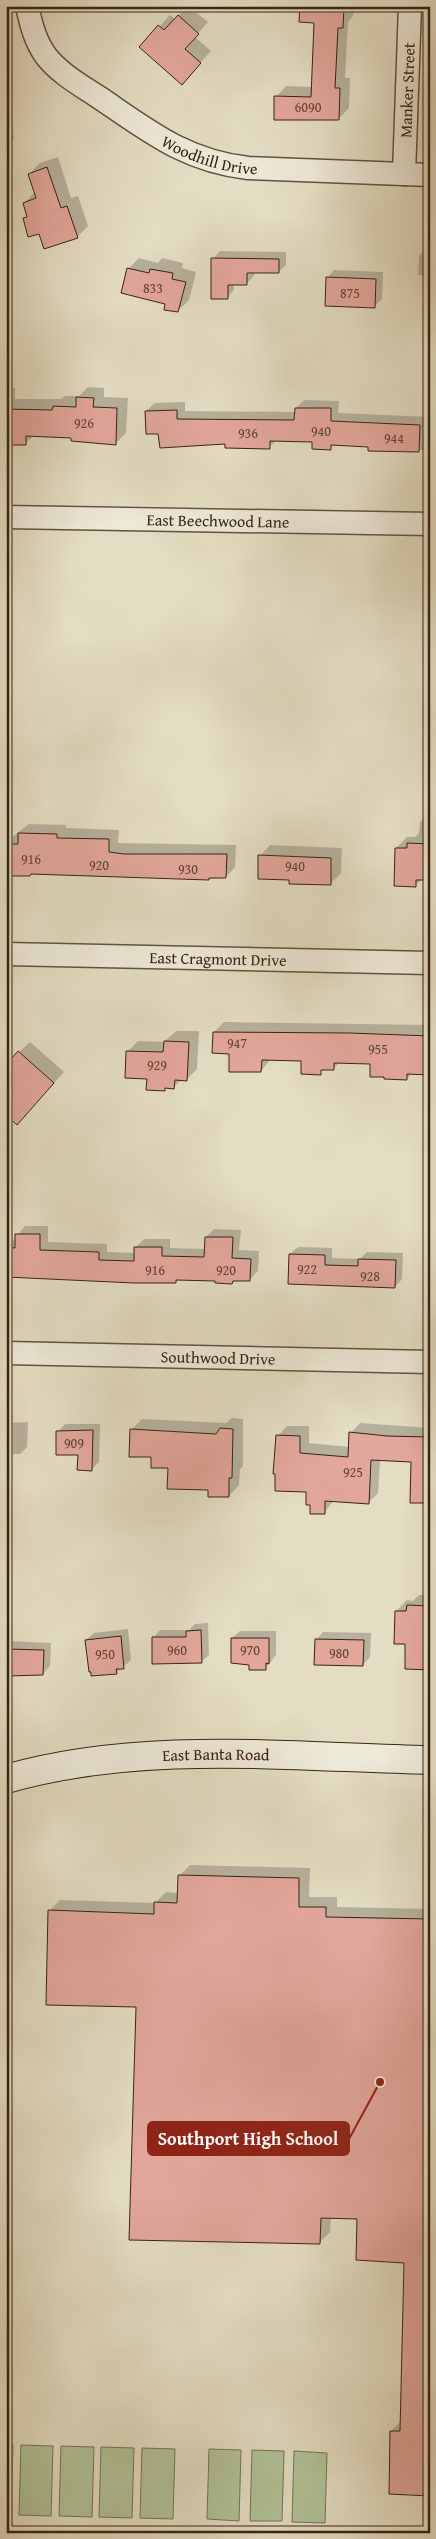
<svg xmlns="http://www.w3.org/2000/svg" width="436" height="2539" viewBox="0 0 436 2539" font-family="'Gentium Book Plus',serif">
<style>
.green{fill:#b0c297;stroke:#747354}
.shadow{fill:#0003}
.building{fill:#e2a69b;stroke:#372412}
.lines{fill:none;stroke-linecap:round;stroke-linejoin:round}
.street-casing{stroke:#62523e;stroke-width:25}
.secondary-casing{stroke:#372412;stroke-width:30}
.street{stroke:#ede9d8;stroke-width:22}
.secondary{stroke:#ede9d8;stroke-width:28}
.labels{text-anchor:middle;dominant-baseline:central;stroke-width:5;stroke-linejoin:round;paint-order:stroke}
.number-label{font-size:14px;fill:#624434}
.street-label{font-size:16px;fill:#372412;stroke:#ede9d8}
.leader{fill:none;stroke:#8f2418;stroke-width:2}
.callout-dot{fill:#8f2418;stroke:#ede9d8;stroke-width:2}
.callout{fill:#8f2418;stroke:#8f2418;stroke-width:2}
.callout-label{font-size:18px;text-anchor:middle;font-weight:bold;fill:#fff}
</style>
<rect width="100%" height="100%" fill="#e4ddc3"/>
<filter id="stains"><feTurbulence type="fractalNoise" baseFrequency=".004" numOctaves="4"/><feColorMatrix values="0 0 0 0 .2 0 0 0 0 .09 0 0 0 0 .02 0 0 0 .5 -.17"/></filter>
<radialGradient id="worn" r=".72"><stop offset=".6" stop-color="#630" stop-opacity="0"/><stop offset="1" stop-color="#630" stop-opacity=".3"/></radialGradient>
<path class="green" d="M6 2445H13L11 2515H6Z
M21 2445 53 2446 51 2516 19 2515Z
M61 2446 94 2447 92 2517 59 2516Z
M101 2447 134 2448 132 2518 99 2517Z
M142 2448 175 2449 173 2519 140 2518Z
M209 2449 241 2450 239 2521 207 2519Z
M252 2450 284 2451 282 2521H250Z
M294 2451 327 2453 325 2523 292 2522Z"/>
<path class="shadow" d="M188 6 208 22 195 37 211 51 192 72 141 47 170 15 175 19Z
M301 6H354L353 16 348 22 345 78H350L349 108 338 119 276 97 286 86 313 87 316 22Z
M11 106 14 138 6 145V107Z
M58 157 71 198 78 196 88 226 77 237 40 232 24 219 28 215 24 203 35 192 29 174 40 163Z
M429 246 430 276 418 275 419 256Z
M220 251 286 252V265L278 272H254V276L246 284H234V290L227 298 213 259Z
M139 258 158 263 162 258 183 263 182 268 196 272 189 300 178 311 128 269Z
M334 270 383 272 382 299 374 307 327 278Z
M88 387 104 388V397L128 398 126 433 115 444 93 443V441L73 436 34 435 25 444H6V388H15V399H61L65 396H79Z
M304 400 339 401 338 413 430 417V450L370 449V446L334 444 330 448 314 440H277L269 447 159 433 146 411 155 403 185 402V411L296 412V408Z
M430 812V879H422L416 885 396 848 407 837H415L419 833 420 822Z
M29 824 66 825V828L119 830 118 843 236 845 235 867 226 877 208 879 6 874V842Z
M270 845 342 848 341 873 330 884 290 879 260 856Z
M224 1022 430 1025V1074L412 1073 407 1079 371 1063 340 1062 333 1069 325 1068 320 1073 302 1059H271L261 1071 231 1052 214 1032Z
M176 1031H199L197 1069 187 1079H182L174 1087H167L165 1090 148 1078 127 1052 138 1041 164 1042Z
M30 1042 64 1072 28 1112 19 1052Z
M430 1225V1285H426L428 1227Z
M25 1226H48V1242L107 1244V1252L135 1253 136 1247 144 1239H170V1248L206 1249V1237L214 1229 241 1230 239 1250 259 1251 258 1271 250 1279H235L232 1282 216 1279H178L175 1282 21 1276 19 1278H6L7 1248Z
M298 1247 332 1248V1258L360 1259 367 1252 403 1253 402 1279 395 1287 290 1254Z
M232 1418 243 1419V1466L240 1469 239 1485 229 1496 209 1489 152 1456 131 1430 142 1419 226 1423Z
M28 1422 27 1447 20 1454H6V1423Z
M360 1423 430 1428V1501L412 1461 380 1460 378 1493 368 1503 334 1500 324 1513 311 1504 307 1490 278 1436 287 1426H309V1443L350 1447 351 1433Z
M65 1424H100L99 1462 92 1469 58 1432Z
M419 1595H430V1668L407 1643 396 1611 407 1600 413 1601Z
M208 1623 209 1655 201 1662 153 1638 160 1630H189L195 1624Z
M128 1629 131 1660 116 1673 86 1640 94 1633Z
M240 1631H276V1655L265 1669 251 1664 232 1638Z
M323 1632 371 1633 370 1657 363 1665 316 1640Z
M6 1641 51 1643 50 1666 43 1674 6 1673Z
M190 1865 310 1868 309 1897H337V1907L430 1909V2494L391 2431 401 2421 406 2262 359 2217H331L330 2232 319 2243 137 2006 49 1911 60 1900 155 1903 166 1892 178 1893 179 1876Z"/>
<path class="building" d="M300 6H344L343 28H338L335 88H340L339 120H274V96L311 97 314 23 299 22Z
M178 15 199 34 185 49 201 63 182 85 139 47 158 25 164 30Z
M47 167 61 208 67 206 78 238 44 249 39 234 28 237 23 218 27 217 23 203 36 198 28 174Z
M211 258 279 259V273H247V285H228V299H211Z
M127 268 149 273 150 269 173 273 172 279 186 282 178 312 164 310 165 304 121 293Z
M326 277 376 279 375 308 325 306Z
M76 397 94 398 93 407 117 408 116 445 71 441V438L26 436V445H6V409L52 410 53 406 76 407Z
M295 408H331V421L420 425 419 452 368 451V447L331 445V450L312 449V442L270 441V449L225 448V444L160 448 158 434H146L145 411 177 410V419L294 420Z
M18 833 57 834V838L109 839V852L124 854H227L226 878H209V880L31 874 30 876H6V844H18Z
M407 843 430 844V880H416V887L394 886 395 848H407Z
M258 855 331 858V885L289 884V880L258 879Z
M213 1032 350 1033 430 1036V1075L407 1074V1080L384 1079V1077H370V1064L334 1063V1070H321V1075L301 1074V1061L262 1060 261 1072H229V1054L212 1053Z
M164 1041 189 1042 187 1081 175 1080 174 1089 165 1088V1091L146 1090 147 1079 125 1078 126 1051 163 1052Z
M18 1051 54 1083 17 1125 6 1115V1065Z
M15 1234H40V1250L99 1252V1260L134 1261V1247H162V1256L204 1257 205 1237H233L232 1258 251 1259 250 1281H233L232 1284 215 1283V1281L176 1280V1283H134L6 1277V1247L15 1248Z
M289 1254 325 1255V1265L358 1266V1259L396 1260 395 1288 288 1284Z
M220 1428 233 1429 232 1478H229V1497H208V1490L167 1489 168 1468H151V1457H129L130 1429 216 1434Z
M93 1430 92 1471 77 1470 78 1455H56V1431Z
M349 1432 387 1436 430 1437V1503H410L411 1462 371 1460 369 1504 325 1501V1514H310V1505H306V1492L275 1491V1474H273L276 1435 300 1436V1453L348 1457Z
M407 1605 430 1606V1670L405 1669V1644H394L395 1611H406Z
M201 1630 202 1663 152 1664V1637H186V1631Z
M121 1636 124 1669H116L117 1674 91 1676V1672H89L85 1640Z
M231 1638H269V1664L266 1663V1670H249V1665L231 1663Z
M315 1639 364 1640 363 1666 314 1665Z
M6 1649 44 1650 43 1675 6 1676Z
M178 1875 299 1878V1907H326V1917L430 1919V2496L389 2494 390 2431H400L404 2263 356 2260 357 2219 321 2218 320 2244 129 2240 136 2007 46 2005 48 1910 154 1914V1902L177 1903Z"/>
<g class="lines">
<g class="street-casing">
<g id="street">
<path id="s1" d="M27 6C31 24 35 41 46 56 60 74 82 86 100 98 150 132 186 161 248 168L430 175"/>
<path id="s2" d="M404 174 410 6"/>
<path id="s3" d="M6 517 430 524"/>
<path id="s4" d="M6 954 430 963"/>
<path id="s5" d="M6 1353 430 1362"/>
</g>
</g>
<g class="secondary-casing">
<g id="secondary">
<path id="s6" d="M6 1779C142 1740 291 1757 430 1760"/>
</g>
</g>
<use href="#street" class="street"/>
<use href="#secondary" class="secondary"/>
</g>
<g class="labels">
<g class="number-label">
<text x="308" y="107">6090</text>
<text x="153" y="288">833</text>
<text x="350" y="293">875</text>
<text x="84" y="423">926</text>
<text x="321" y="431">940</text>
<text x="248" y="433">936</text>
<text x="394" y="438">944</text>
<text x="31" y="859">916</text>
<text x="99" y="865">920</text>
<text x="295" y="866">940</text>
<text x="188" y="869">930</text>
<text x="237" y="1043">947</text>
<text x="378" y="1049">955</text>
<text x="157" y="1065">929</text>
<text x="307" y="1269">922</text>
<text x="155" y="1270">916</text>
<text x="226" y="1270">920</text>
<text x="370" y="1276">928</text>
<text x="74" y="1443">909</text>
<text x="353" y="1472">925</text>
<text x="177" y="1650">960</text>
<text x="250" y="1650">970</text>
<text x="339" y="1653">980</text>
<text x="105" y="1654">950</text>
</g>
<g class="street-label">
<text stroke="none"><textPath href="#s2" startOffset="84">Manker Street</textPath></text>
<text stroke="none"><textPath href="#s1" startOffset="248">Woodhill Drive</textPath></text>
<text stroke="none"><textPath href="#s3" startOffset="212">East Beechwood Lane</textPath></text>
<text stroke="none"><textPath href="#s4" startOffset="212">East Cragmont Drive</textPath></text>
<text stroke="none"><textPath href="#s5" startOffset="212">Southwood Drive</textPath></text>
<text stroke="none"><textPath href="#s6" startOffset="212">East Banta Road</textPath></text>
</g>
</g>
<path class="leader" d="M380 2082L349 2139"/>
<circle class="callout-dot" cx="380" cy="2082" r="5"/>
<rect class="callout" x="148" y="2122" width="201" height="33" rx="5"/>
<g class="callout-label">
<text x="248" y="2145">Southport High School</text>
</g>
<rect width="436" height="2539" fill="none" stroke="#e4ddc3" stroke-width="25"/>
<rect x="8" y="8" width="421" height="2524" fill="none" stroke="#372412" stroke-width="2.5"/>
<rect x="12" y="12" width="411" height="2514" fill="none" stroke="#372412"/>
<rect width="100%" height="100%" filter="url(#stains)"/>
<rect width="100%" height="100%" fill="url(#worn)"/>
</svg>
